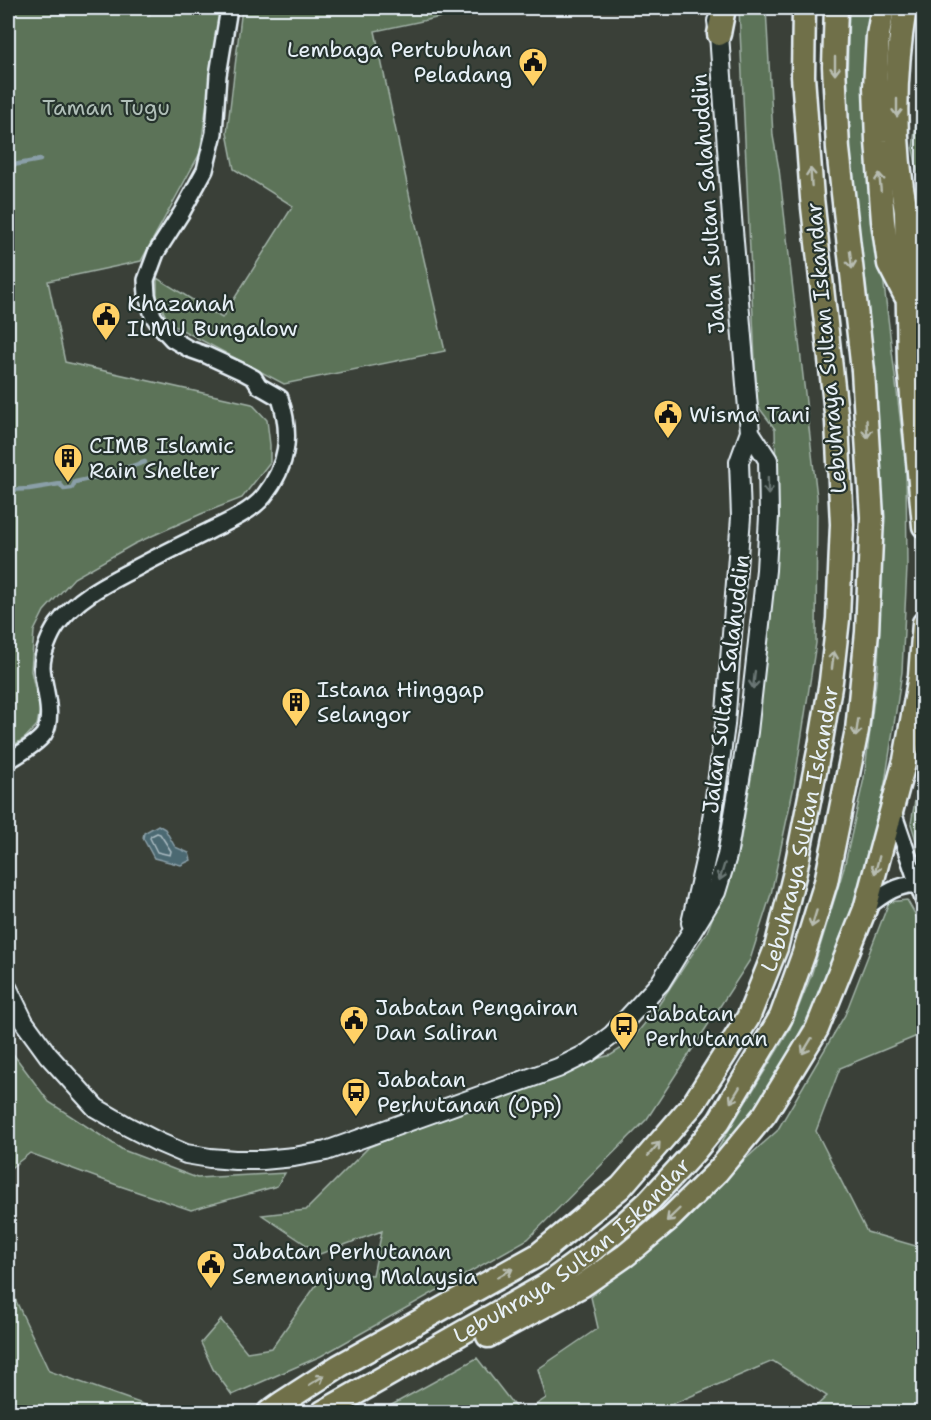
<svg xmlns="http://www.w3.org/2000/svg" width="931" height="1420" viewBox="0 0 931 1420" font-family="'Shantell Sans',sans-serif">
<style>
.green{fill:#5c7358;stroke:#a2b2a8;stroke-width:1.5}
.water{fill:#4c6972;stroke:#8a9fa8;stroke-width:1.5}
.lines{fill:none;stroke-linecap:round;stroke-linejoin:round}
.shore{stroke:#aabbc2;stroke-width:1.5}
.stream{stroke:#8a9fa8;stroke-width:4.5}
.minor-casing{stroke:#e8f1f8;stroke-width:20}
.tertiary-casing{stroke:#e8f1f8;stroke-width:22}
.primary-casing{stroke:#e8f1f8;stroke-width:27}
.minor{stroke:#26332d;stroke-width:15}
.tertiary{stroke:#26332d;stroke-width:18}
.primary{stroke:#70704a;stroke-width:22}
.oneway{stroke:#b8bdb2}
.oneway2{stroke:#6a7674}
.labels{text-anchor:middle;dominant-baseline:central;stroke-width:4.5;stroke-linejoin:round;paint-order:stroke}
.poi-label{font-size:22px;fill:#e8f1f8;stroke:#26332d;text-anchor:start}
.park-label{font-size:22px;fill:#b0bfb8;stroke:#26332d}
.street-label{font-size:22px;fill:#e8f1f8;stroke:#26332d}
</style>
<rect width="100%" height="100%" fill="#3a4038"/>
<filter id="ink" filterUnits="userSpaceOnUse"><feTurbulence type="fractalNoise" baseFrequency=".0167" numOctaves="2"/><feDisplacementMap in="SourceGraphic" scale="12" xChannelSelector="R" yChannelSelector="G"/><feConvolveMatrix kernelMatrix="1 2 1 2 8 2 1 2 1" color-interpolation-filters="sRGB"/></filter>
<g filter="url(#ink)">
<path class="green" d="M8 8H123L149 16 152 8H220L200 153 141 261 48 281 65 362 252 404 267 420 270 445V462L242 498 201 514 134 544 74 578 44 611 34 631 31 671 40 710 37 725 25 738 8 749Z
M242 8H483L375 31 411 203 445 351 284 384 169 323 157 298V278L222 318 293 206 234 169 227 133Z
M739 8H766L773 136 779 169 817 497 816 643 794 786 771 894 750 960 647 1119 528 1239 321 1356 232 1395 213 1369 201 1343 221 1320 247 1352 272 1348 326 1271 373 1275 382 1231 320 1254 262 1215 306 1210 369 1147 588 1061 611 1055 628 1044 654 1012 707 932 739 849 755 755 777 517 775 429 757 405Z
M849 8H874V202L906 467 907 567 902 672 885 783 865 877 826 981 798 1036 764 1097 721 1150H718V1148L789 1031 811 976 844 868 864 778 878 667 882 565 881 470 846 121Z
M923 53 924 200H923L913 149Z
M923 754V863L911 824Z
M907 900 923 928V1035L922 1034 840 1068 816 1131 867 1232 923 1248V1412H810L827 1396 773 1361 654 1412H525L546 1398 538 1369 598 1328 591 1297 777 1131 845 1015 889 902Z
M8 1047 49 1102 123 1150 197 1178 285 1173 277 1186 191 1210 117 1185 30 1153 8 1170Z
M8 1284 49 1371 165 1412H8Z
M477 1358 519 1412H379Z"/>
<path class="water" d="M158 825 165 829 175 847 189 853 191 860 181 865 154 858 143 838 144 833Z"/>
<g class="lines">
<path class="shore" d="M157 833 160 834 171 851 170 855 157 852 150 838 151 836Z"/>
<path class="stream" d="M8 166 40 160
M8 490 29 489 60 484 64 489 72 488 75 482 98 477 145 462"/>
<g class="minor-casing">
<path id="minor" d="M8 761C18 755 37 744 44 734 55 716 43 686 42 667 42 654 50 635 57 625 77 597 109 582 138 567 162 554 187 542 211 530 228 522 252 511 264 496 288 465 292 435 280 398L259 386 254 378 243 372 206 355 189 349 172 339 160 326 153 316 147 295 146 280 156 253 182 212 205 170 214 133 218 75 229 8
M892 809 924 902
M865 909C881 896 901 880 924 886"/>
</g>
<g class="tertiary-casing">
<path id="tertiary" d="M691 923 708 848 725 725 741 517 739 462 750 432 732 218 719 34 717 21
M8 989 24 1022 48 1055 96 1108 127 1126 158 1142 186 1154 210 1158 235 1160H263L294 1157 326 1151 558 1068 588 1053 612 1035 660 983 716 892 727 856 748 732 766 570 769 516 768 460 750 432"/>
</g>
<g class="primary-casing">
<g id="primary">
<path d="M883 8 878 35 875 87 877 141 883 221 889 264 905 295"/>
<path d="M905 8C894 74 893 145 906 211 909 226 915 241 919 256L924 260"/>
<path d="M719 34 724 8"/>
<path d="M906 213 909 364 924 526"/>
<path d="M488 1336 583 1285 626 1255 669 1219 717 1172 765 1114 817 1029 865 909 905 760 920 676 924 623"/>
<path id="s1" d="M269 1412 283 1402 339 1366 538 1255 621 1187 694 1103 748 1018 776 948 795 872 821 741 831 681 838 619 842 524 837 422 812 198 803 76 804 8"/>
<path id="s2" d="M323 1412 546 1285 584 1257 625 1223 649 1201 695 1151 719 1121 781 1017 804 953 826 882 857 730 867 632 872 517 863 371 838 149 834 66 836 8"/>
</g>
</g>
<use href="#minor" class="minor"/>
<use href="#tertiary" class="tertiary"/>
<use href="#primary" class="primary"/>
</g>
<defs><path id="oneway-shaft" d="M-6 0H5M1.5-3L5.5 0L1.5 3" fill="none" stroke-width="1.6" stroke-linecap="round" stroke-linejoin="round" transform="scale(1.5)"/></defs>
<g class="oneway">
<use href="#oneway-shaft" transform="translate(835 66) rotate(90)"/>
<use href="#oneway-shaft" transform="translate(897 108) rotate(90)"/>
<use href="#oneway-shaft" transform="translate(811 177) rotate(-94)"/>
<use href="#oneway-shaft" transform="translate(880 182) rotate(-95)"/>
<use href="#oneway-shaft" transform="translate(851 260) rotate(83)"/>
<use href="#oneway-shaft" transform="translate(867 429) rotate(87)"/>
<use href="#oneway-shaft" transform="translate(833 660) rotate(-83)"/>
<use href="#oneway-shaft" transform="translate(857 728) rotate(98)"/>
<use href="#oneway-shaft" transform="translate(877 865) rotate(105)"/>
<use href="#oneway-shaft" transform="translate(814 919) rotate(107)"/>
<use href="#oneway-shaft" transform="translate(807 1046) rotate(121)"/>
<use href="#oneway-shaft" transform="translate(735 1095) rotate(121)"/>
<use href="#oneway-shaft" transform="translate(654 1149) rotate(-49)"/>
<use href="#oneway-shaft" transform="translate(673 1215) rotate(136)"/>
<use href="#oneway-shaft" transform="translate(505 1273) rotate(-29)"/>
<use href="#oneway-shaft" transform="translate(317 1380) rotate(-32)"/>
</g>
<g class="oneway2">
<use href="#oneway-shaft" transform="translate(768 486) rotate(89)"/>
<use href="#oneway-shaft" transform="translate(754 680) rotate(96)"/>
<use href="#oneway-shaft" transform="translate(722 872) rotate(107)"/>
</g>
</g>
<defs>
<g id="civic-pin" transform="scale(1.5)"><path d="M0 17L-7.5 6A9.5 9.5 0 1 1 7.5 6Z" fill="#ffd166" stroke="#26332d"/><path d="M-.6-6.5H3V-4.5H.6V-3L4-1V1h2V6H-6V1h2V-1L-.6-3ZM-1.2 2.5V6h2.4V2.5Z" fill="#111"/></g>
<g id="building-pin" transform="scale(1.5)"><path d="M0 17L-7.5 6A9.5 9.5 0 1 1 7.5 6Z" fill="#ffd166" stroke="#26332d"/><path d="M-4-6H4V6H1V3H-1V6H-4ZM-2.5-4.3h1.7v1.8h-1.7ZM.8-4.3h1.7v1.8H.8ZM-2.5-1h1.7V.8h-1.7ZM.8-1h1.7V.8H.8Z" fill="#111"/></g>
<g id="bus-pin" transform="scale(1.5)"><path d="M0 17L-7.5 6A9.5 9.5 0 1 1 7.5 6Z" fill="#ffd166" stroke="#26332d"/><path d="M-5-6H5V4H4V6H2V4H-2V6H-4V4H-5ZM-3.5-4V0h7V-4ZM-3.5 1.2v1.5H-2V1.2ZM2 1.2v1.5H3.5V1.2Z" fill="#111"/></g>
</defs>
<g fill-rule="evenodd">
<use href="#civic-pin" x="533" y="62"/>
<use href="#civic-pin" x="106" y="316"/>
<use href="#civic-pin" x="668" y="414"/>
<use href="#building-pin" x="68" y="458"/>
<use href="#building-pin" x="296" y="702"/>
<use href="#civic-pin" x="354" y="1020"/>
<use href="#bus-pin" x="624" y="1026"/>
<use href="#bus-pin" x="356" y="1092"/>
<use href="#civic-pin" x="211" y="1264"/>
</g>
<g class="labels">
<g class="poi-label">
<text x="512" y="49" text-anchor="end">Lembaga Pertubuhan<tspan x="512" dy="25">Peladang</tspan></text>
<text x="127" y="303">Khazanah<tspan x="127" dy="25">ILMU Bungalow</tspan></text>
<text x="689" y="414">Wisma Tani</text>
<text x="89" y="445">CIMB Islamic<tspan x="89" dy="25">Rain Shelter</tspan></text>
<text x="317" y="689">Istana Hinggap<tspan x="317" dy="25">Selangor</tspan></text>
<text x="375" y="1007">Jabatan Pengairan<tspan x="375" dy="25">Dan Saliran</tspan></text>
<text x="645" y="1013">Jabatan<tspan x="645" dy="25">Perhutanan</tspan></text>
<text x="377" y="1079">Jabatan<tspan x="377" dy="25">Perhutanan (Opp)</tspan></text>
<text x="232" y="1251">Jabatan Perhutanan<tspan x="232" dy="25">Semenanjung Malaysia</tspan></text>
</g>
<g class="park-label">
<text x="106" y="107">Taman Tugu</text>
</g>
<g class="street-label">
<text transform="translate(708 204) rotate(-94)">Jalan Sultan Salahuddin</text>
<text transform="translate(826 348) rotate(-95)">Lebuhraya Sultan Iskandar</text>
<text transform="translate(726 684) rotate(-83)">Jalan Sultan Salahuddin</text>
<text stroke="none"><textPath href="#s1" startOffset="828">Lebuhraya Sultan Iskandar</textPath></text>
<text stroke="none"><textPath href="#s2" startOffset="298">Lebuhraya Sultan Iskandar</textPath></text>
</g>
</g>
<rect width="931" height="1420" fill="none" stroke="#26332d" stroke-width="30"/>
<rect x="15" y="15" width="901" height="1390" fill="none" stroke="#e8f1f8" stroke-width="2" filter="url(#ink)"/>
</svg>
